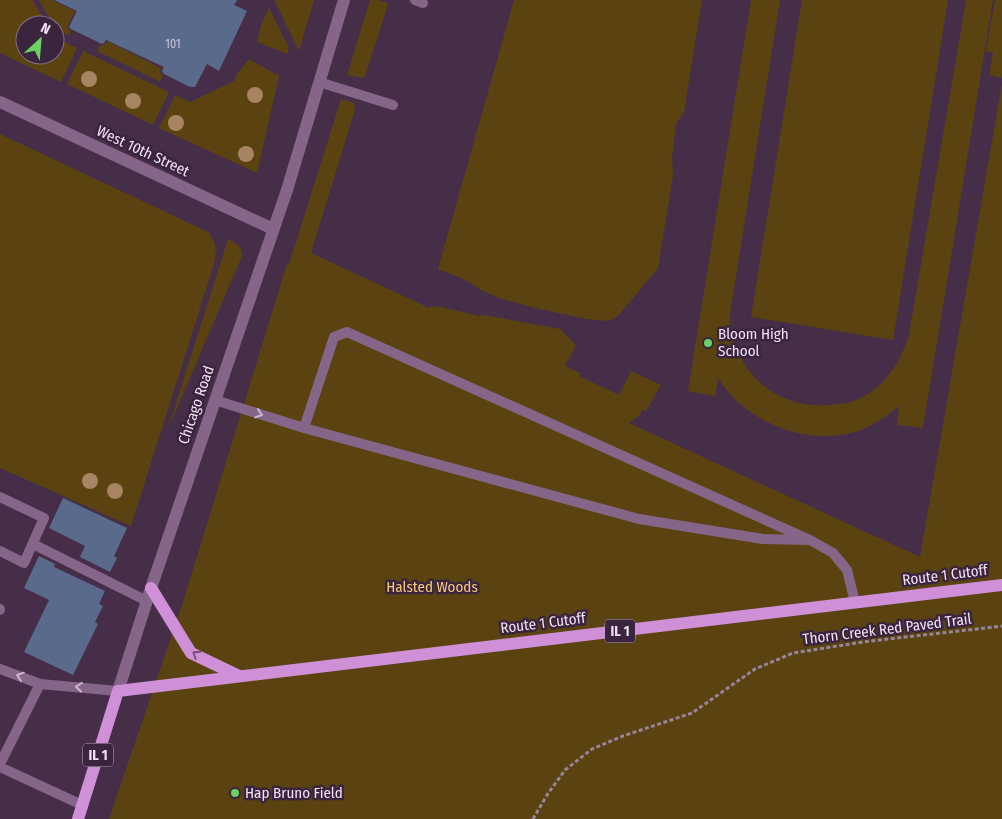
<svg xmlns="http://www.w3.org/2000/svg" width="1002" height="819" viewBox="0 0 1002 819" font-family="'Fira Sans Condensed',sans-serif">
<style>
.green{fill:#5a4311}
.building{fill:#596a8b}
.lines{fill:none;stroke-linecap:round;stroke-linejoin:round}
.path{stroke:#98859b;stroke-width:3;stroke-dasharray:4 2.5;stroke-linecap:butt}
.service{stroke:#856689;stroke-width:10}
.minor{stroke:#856689;stroke-width:12}
.tertiary{stroke:#856689;stroke-width:12}
.primary{stroke:#d090d8;stroke-width:12}
.tree{fill:#a78462}
.oneway{stroke:#cbb7ce}
.oneway2{stroke:#774f7c}
.poi-dot{fill:#6ad364;stroke:#3b243e;stroke-width:2}
.labels{text-anchor:middle;dominant-baseline:central;stroke-width:5;stroke-linejoin:round;paint-order:stroke}
.number-label{font-size:12px;fill:#cbc4d9}
.shield{fill:#3b243e;stroke:#baa9bd;stroke-width:1}
.shield-label{font-size:14px;font-weight:bold;fill:#f1e2f3}
.street-label{font-size:15px;fill:#f1e2f3;stroke:#3b243e}
.poi-label{font-size:15px;fill:#f1e2f3;stroke:#3b243e;text-anchor:start}
.park-label{font-size:15px;fill:#f7cb77;stroke:#3b243e}
</style>
<rect width="100%" height="100%" fill="#462e49"/>
<path class="green" d="M0 0H32L48 25H25V55H55V33L64 42 77 48 61 82 0 53Z
M39 0H51L75 11 67 27 71 32 69 36C55 30 46 13 39 0Z
M274 0H314L299 51Z
M370 0H378L387 3 388 5 365 76 363 78 348 75V72Z
M514 0H702L684 112 677 122 675 133 672 157 673 176 658 268 618 316 608 321 586 319 531 307 499 298 481 290 464 279 438 269Z
M751 0H780L730 314C731 368 773 409 828 405 839 404 851 403 861 398 886 386 901 360 909 335L966 0H993L923 428 897 425 899 406C890 413 880 421 870 426 827 447 772 433 738 402 730 395 724 387 718 378L715 396 688 391Z
M802 0H948L893 340 751 317Z
M995 0H1002V78L989 75 993 53 986 51Z
M269 8 289 48 287 54 257 42 262 22Z
M107 41 161 68 159 72 163 75 160 82 97 51 100 45 103 46Z
M83 51 169 92 153 125 67 84Z
M249 59 279 76 257 173 159 128 175 95 190 102 234 81 237 74Z
M1002 84V819H109L182 605 287 264H289L341 99 354 103 355 110 311 253 425 306 427 308 436 306 479 316 484 315 560 329 576 345 565 366 580 373 579 376 619 395 631 371 661 385 646 411 642 410 640 415 629 423 920 557Z
M0 134 208 232C217 243 217 251 214 264L131 526 0 468Z
M228 239C236 243 242 246 242 256L168 429Z"/>
<path class="building" d="M54 0H237L234 5 247 11 219 71 207 64 195 87H190L164 74 162 71 164 67 106 40 104 43 102 44 71 29 69 27 77 11Z
M63 498 127 528 114 556 117 558 110 572 80 557 85 546 49 528Z
M39 556 55 564 54 567 105 591 99 604 103 606 95 622 98 624 73 675 24 652 49 600 24 588Z"/>
<g class="lines">
<path class="path" d="M533 819 547 795 565 770 592 749 623 736 692 713 755 669 793 653 863 642 1002 626"/>
<path class="service" d="M415 0 423 3
M319 82 393 105
M215 400 304 428 639 519 763 539 810 540 347 332 334 337 304 428
M0 497 44 518 24 563 0 551
M810 540 833 553 847 570 855 602
M33 544 147 601
M0 609V610
M0 669 40 684 118 691
M0 764 40 684
M0 767 82 805"/>
<path class="minor" d="M0 102 273 229"/>
<path class="tertiary" d="M118 691 151 588 287 190 344 0"/>
<path class="primary" d="M151 588 191 653 239 676
M78 819 118 691 1002 585"/>
</g>
<g class="tree">
<circle cx="89" cy="79" r="8"/>
<circle cx="255" cy="95" r="8"/>
<circle cx="133" cy="101" r="8"/>
<circle cx="176" cy="123" r="8"/>
<circle cx="246" cy="154" r="8"/>
<circle cx="90" cy="481" r="8"/>
<circle cx="115" cy="491" r="8"/>
</g>
<defs><path id="oneway-chevron" d="M-2-3.5L2.5 0L-2 3.5" fill="none" stroke-width="1.6" stroke-linecap="round" stroke-linejoin="round" transform="scale(1.25)"/></defs>
<g class="oneway">
<use href="#oneway-chevron" transform="translate(259 414) rotate(18)"/>
<use href="#oneway-chevron" transform="translate(20 676) rotate(-161)"/>
<use href="#oneway-chevron" transform="translate(79 687) rotate(-175)"/>
</g>
<use class="oneway2" href="#oneway-chevron" transform="translate(196 654) rotate(-146)"/>
<g class="poi-dot">
<circle cx="708" cy="343" r="5"/>
<circle cx="235" cy="793" r="5"/>
</g>
<g class="labels">
<g class="number-label">
<text x="173" y="44">101</text>
</g>
<g class="shield">
<rect x="605" y="619.5" width="30" height="23" rx="4"/>
<rect x="83" y="743.5" width="30" height="23" rx="4"/>
</g>
<g class="shield-label">
<text x="620" y="631">IL 1</text>
<text x="98" y="755">IL 1</text>
</g>
<g class="street-label">
<text transform="translate(143 151) rotate(25)">West 10th Street</text>
<text transform="translate(196 405) rotate(-71)">Chicago Road</text>
<text transform="translate(945 575) rotate(-7)">Route 1 Cutoff</text>
<text transform="translate(543 623) rotate(-7)">Route 1 Cutoff</text>
<text transform="translate(887 629) rotate(-7)">Thorn Creek Red Paved Trail</text>
</g>
<g class="poi-label">
<text x="718" y="334">Bloom High<tspan x="718" dy="17">School</tspan></text>
<text x="245" y="793">Hap Bruno Field</text>
</g>
<g class="park-label">
<text x="432" y="587">Halsted Woods</text>
</g>
</g>
<g transform="translate(40 40) rotate(26)"><circle r="24" fill="#3b243e" stroke="#847086"/>
<path d="M0-4L9 19L0 12L-9 19Z" fill="#6ad364"/>
<text y="-8" font-size="14" font-weight="bold" text-anchor="middle" fill="#f1e2f3">N</text>
</g>
</svg>
